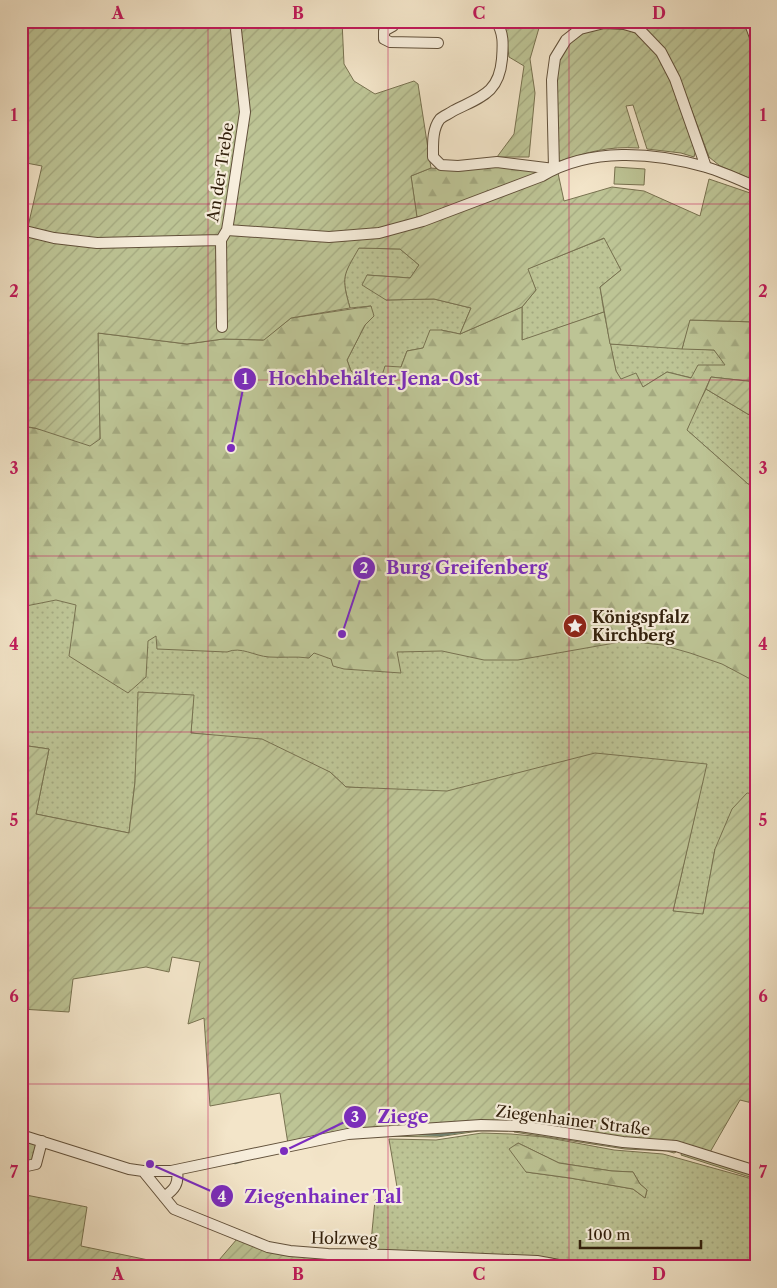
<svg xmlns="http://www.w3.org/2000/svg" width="777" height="1288" viewBox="0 0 777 1288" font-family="'Libre Caslon Text',serif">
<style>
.grass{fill:url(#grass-dots);stroke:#787250;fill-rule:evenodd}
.forest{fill:url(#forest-firs);stroke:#787250}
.garden{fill:url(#garden-furrows);stroke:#787250}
.pitch{fill:#bdc495;stroke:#787250}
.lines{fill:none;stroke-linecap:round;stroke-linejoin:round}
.stream{stroke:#72806e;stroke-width:2.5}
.street-casing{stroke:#62513b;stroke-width:12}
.street{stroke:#f7eedc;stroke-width:10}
.grid{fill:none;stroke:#c2185b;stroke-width:1;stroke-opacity:0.55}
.labels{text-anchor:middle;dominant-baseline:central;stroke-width:4.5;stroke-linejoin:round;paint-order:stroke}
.street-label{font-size:16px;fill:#32200c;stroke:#f7eedc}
.poi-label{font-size:16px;font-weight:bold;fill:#32200c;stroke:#f7eedc;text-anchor:start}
.leader{fill:none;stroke:#7b2cbf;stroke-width:2}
.callout-dot{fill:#7b2cbf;stroke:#f7eedc;stroke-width:2}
.mark-label{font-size:15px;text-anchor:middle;font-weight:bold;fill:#fff}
.callout-label{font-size:18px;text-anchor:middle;font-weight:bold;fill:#7b2cbf;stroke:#f7eedc;stroke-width:4.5;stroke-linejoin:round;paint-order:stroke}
.neatline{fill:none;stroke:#c2185b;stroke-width:2}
.grid-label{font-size:16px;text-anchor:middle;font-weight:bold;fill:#c2185b}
</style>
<defs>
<pattern id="grass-dots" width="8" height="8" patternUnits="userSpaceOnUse" patternTransform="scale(1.25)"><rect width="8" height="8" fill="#bdc495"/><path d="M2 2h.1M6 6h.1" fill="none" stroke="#a3a87f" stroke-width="1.8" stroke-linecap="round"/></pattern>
<pattern id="forest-firs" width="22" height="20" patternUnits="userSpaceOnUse" patternTransform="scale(1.25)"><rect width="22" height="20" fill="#bdc495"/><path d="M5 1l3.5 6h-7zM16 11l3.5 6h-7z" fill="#a3a87f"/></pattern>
<pattern id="garden-furrows" width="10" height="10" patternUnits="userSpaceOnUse" patternTransform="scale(1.25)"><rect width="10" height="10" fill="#bdc495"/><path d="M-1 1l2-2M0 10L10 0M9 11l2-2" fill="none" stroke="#a3a87f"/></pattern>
</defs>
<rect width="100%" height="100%" fill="#f3e5c9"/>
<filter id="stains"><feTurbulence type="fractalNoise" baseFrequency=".004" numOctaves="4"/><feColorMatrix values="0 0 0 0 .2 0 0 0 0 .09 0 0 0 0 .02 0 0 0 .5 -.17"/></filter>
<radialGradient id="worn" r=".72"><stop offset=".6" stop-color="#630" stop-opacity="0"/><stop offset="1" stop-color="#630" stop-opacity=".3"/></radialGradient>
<path class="grass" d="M605 238 621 270 600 287 604 312 522 341V307L536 290 527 269Z
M358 248 400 249 419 265 411 278 367 275 386 300 434 299 471 308 460 334 441 330 423 348 407 351 401 367 379 385H368L351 371 347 360 365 325 371 306 350 308C341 276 343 276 358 248Z
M610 344 714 350 726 365 692 378 667 372 643 387 620 379 616 371Z
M706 389 756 419V486L748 484 689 432 747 486 756 488V922L715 849 703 915 673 911 699 797 558 834 365 788 346 787 330 772 211 735 191 733 193 703 136 758 135 782 129 833 36 814 49 749 21 745V431L503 415 702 397Z
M505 1127 508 1131H479L437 1137 380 1136 428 1132 444 1133 458 1130Z
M512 1129 676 1150V1152L674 1153 667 1151 625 1149 514 1132Z
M482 1133 511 1134 544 1137 614 1150 663 1154 756 1180V1261L727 1267H584L551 1258 526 1257 370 1253 375 1200 399 1199 389 1139 436 1140ZM518 1143 559 1163 612 1171 633 1172 640 1184 647 1190 645 1198 633 1189 570 1178 526 1172Z
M21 1139 35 1143 36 1145 34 1161 21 1162Z
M682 1152 756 1173V1179L681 1155Z
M349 1256 484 1262 549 1267H348Z"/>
<path class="forest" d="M498 164 558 173 418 225 411 176 431 168 453 170Z
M371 306 374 316 365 325 347 360 351 371 367 385H379L385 366 401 367 407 351 423 348 430 330H441L460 334 522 307V340L604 312 616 371 621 379 636 373 643 387 667 372 691 378 698 365H725L714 350 682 349 689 320 756 322V382L711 377 687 430 748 484 756 486V682L722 664 690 653 662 645 626 641 518 660H484L442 651 397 652 401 673 344 669 333 666 331 659 314 653 309 658C295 656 282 658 269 657 254 656 241 646 227 652L157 649 156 636 148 641 146 677 128 693 69 656 76 605 56 600 21 607V426L100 439 98 333 187 344 223 339 263 340 291 318Z
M518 1143 559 1163 612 1171 633 1172 640 1184 647 1190 645 1198 633 1189 570 1178 526 1172 509 1149Z"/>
<path class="garden" d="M342 21 344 64 354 81 375 94 414 81 418 84 431 168 411 176 418 224 558 173 564 201 612 187 644 191 700 216 709 179 756 195V322L690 320 682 349 610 344 600 287 621 270 604 238 528 269 536 290 522 307 460 334 471 308 434 299 386 300 362 285 367 275 410 278 419 265 400 249 359 248C343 276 341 276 350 308L291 318 264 340 223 339 187 344 98 333 100 439 90 446 35 428 21 426V279H24L26 235 42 166 21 162V22Z
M504 21H541L530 59 535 93 529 157H497L514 134 524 66 509 57Z
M683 21H744L749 35 756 47V181L720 166 709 157 685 92 675 72 646 29C658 24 673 30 683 21Z
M618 27C627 30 636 32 643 38 670 61 684 116 696 149L694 157 681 153 647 149 633 105 626 106 639 148C608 146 589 152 560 161L556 159 555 98 559 60 570 43 585 32 596 28Z
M711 377 756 382V419L706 389Z
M138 692 194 695 191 733 262 739 330 772 346 787 447 791 595 753 707 764 673 911 703 914 715 849 732 809 747 793 756 794V1104L740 1100 709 1154 509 1123 288 1144 280 1093 210 1106 204 1018 188 1024 200 962 172 957 169 972 146 967 73 979 69 1012 21 1009V745L49 749 36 814 129 833 135 782Z
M21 1194 87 1207 81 1246 182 1267H21Z
M237 1239 349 1256 348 1267H213Z"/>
<path class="pitch" d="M615 167 645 169 644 185 614 184Z"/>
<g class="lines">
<path class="stream" d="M419 1134 441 1135 465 1131
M235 1163 242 1161"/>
<g class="street-casing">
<path id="street" d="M396 21 393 26 384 31V39L390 42 438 43
M496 21C504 33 503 45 502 59 499 94 480 97 453 111 449 114 443 116 440 119 432 129 433 145 433 157L441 165 458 166 497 162 554 169
M749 21 756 40
M554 169 552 80 555 58 566 40 580 29 604 23 624 24 638 28 661 52 675 79 706 167
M21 230 54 238 97 243 221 240
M227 230 329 237 379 233 423 221 542 176C590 147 653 152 706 167 723 172 740 180 756 187
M222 327 221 240 227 230 229 218 245 112 235 21
M21 1135 129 1169 143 1171H171L348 1134 481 1125 520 1126 623 1142 676 1146 756 1171
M21 1164 27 1166 36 1164 42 1141
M143 1171 174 1209 268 1247 290 1251 328 1254 388 1255 537 1261 569 1267
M164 1197C175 1189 179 1184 177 1170"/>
</g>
<use href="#street" class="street"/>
</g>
<path class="grid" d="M208 21V1267M388 21V1267M569 21V1267M21 204H756M21 380H756M21 556H756M21 732H756M21 908H756M21 1084H756"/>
<defs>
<g id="sight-disc" transform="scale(1.25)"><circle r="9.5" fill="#8f2418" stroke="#f7eedc"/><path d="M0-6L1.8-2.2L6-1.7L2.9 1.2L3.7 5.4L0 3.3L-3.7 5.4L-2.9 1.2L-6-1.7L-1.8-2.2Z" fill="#fff"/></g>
</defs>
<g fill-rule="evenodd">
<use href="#sight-disc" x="575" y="626"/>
</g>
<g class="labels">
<g class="street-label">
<text transform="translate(220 172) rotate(-81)">An der Trebe</text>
<text transform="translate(573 1120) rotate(7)">Ziegenhainer Straße</text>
<text transform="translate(344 1238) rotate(1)">Holzweg</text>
</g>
<g class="poi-label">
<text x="592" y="617">Königspfalz<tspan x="592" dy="18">Kirchberg</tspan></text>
</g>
</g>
<path class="leader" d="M231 448L245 379M342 634L364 568M284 1151L355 1117M150 1164L222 1196"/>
<g class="callout-dot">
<circle cx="231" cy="448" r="5"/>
<circle cx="342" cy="634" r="5"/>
<circle cx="284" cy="1151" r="5"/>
<circle cx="150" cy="1164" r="5"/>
<circle cx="245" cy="379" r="12"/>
<circle cx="364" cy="568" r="12"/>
<circle cx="355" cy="1117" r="12"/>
<circle cx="222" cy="1196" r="12"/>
</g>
<g class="mark-label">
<text x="245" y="384">1</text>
<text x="364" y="573">2</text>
<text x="355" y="1122">3</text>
<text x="222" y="1202">4</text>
</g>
<g class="callout-label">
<text x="374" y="385">Hochbehälter Jena-Ost</text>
<text x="467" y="574">Burg Greifenberg</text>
<text x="403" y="1123">Ziege</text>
<text x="323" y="1203">Ziegenhainer Tal</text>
</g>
<rect width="777" height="1288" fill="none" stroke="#f3e5c9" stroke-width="55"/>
<path d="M580 1240v8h121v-8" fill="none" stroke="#32200c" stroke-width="2.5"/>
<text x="587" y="1240" font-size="15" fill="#32200c" stroke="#f7eedc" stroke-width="4" paint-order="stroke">100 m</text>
<rect x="28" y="28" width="722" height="1232" class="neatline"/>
<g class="grid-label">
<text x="118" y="19">A</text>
<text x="298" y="19">B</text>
<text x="479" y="19">C</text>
<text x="659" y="19">D</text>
<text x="14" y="121">1</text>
<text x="763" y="121">1</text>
<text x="14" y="297">2</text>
<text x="763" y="297">2</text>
<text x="14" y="474">3</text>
<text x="763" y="474">3</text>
<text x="14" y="650">4</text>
<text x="763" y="650">4</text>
<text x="14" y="826">5</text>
<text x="763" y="826">5</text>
<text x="14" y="1002">6</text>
<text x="763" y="1002">6</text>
<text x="14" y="1178">7</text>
<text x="763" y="1178">7</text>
<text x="118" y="1280">A</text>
<text x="298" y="1280">B</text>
<text x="479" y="1280">C</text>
<text x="659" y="1280">D</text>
</g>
<rect width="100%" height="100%" filter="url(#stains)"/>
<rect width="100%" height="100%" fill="url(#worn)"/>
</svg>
